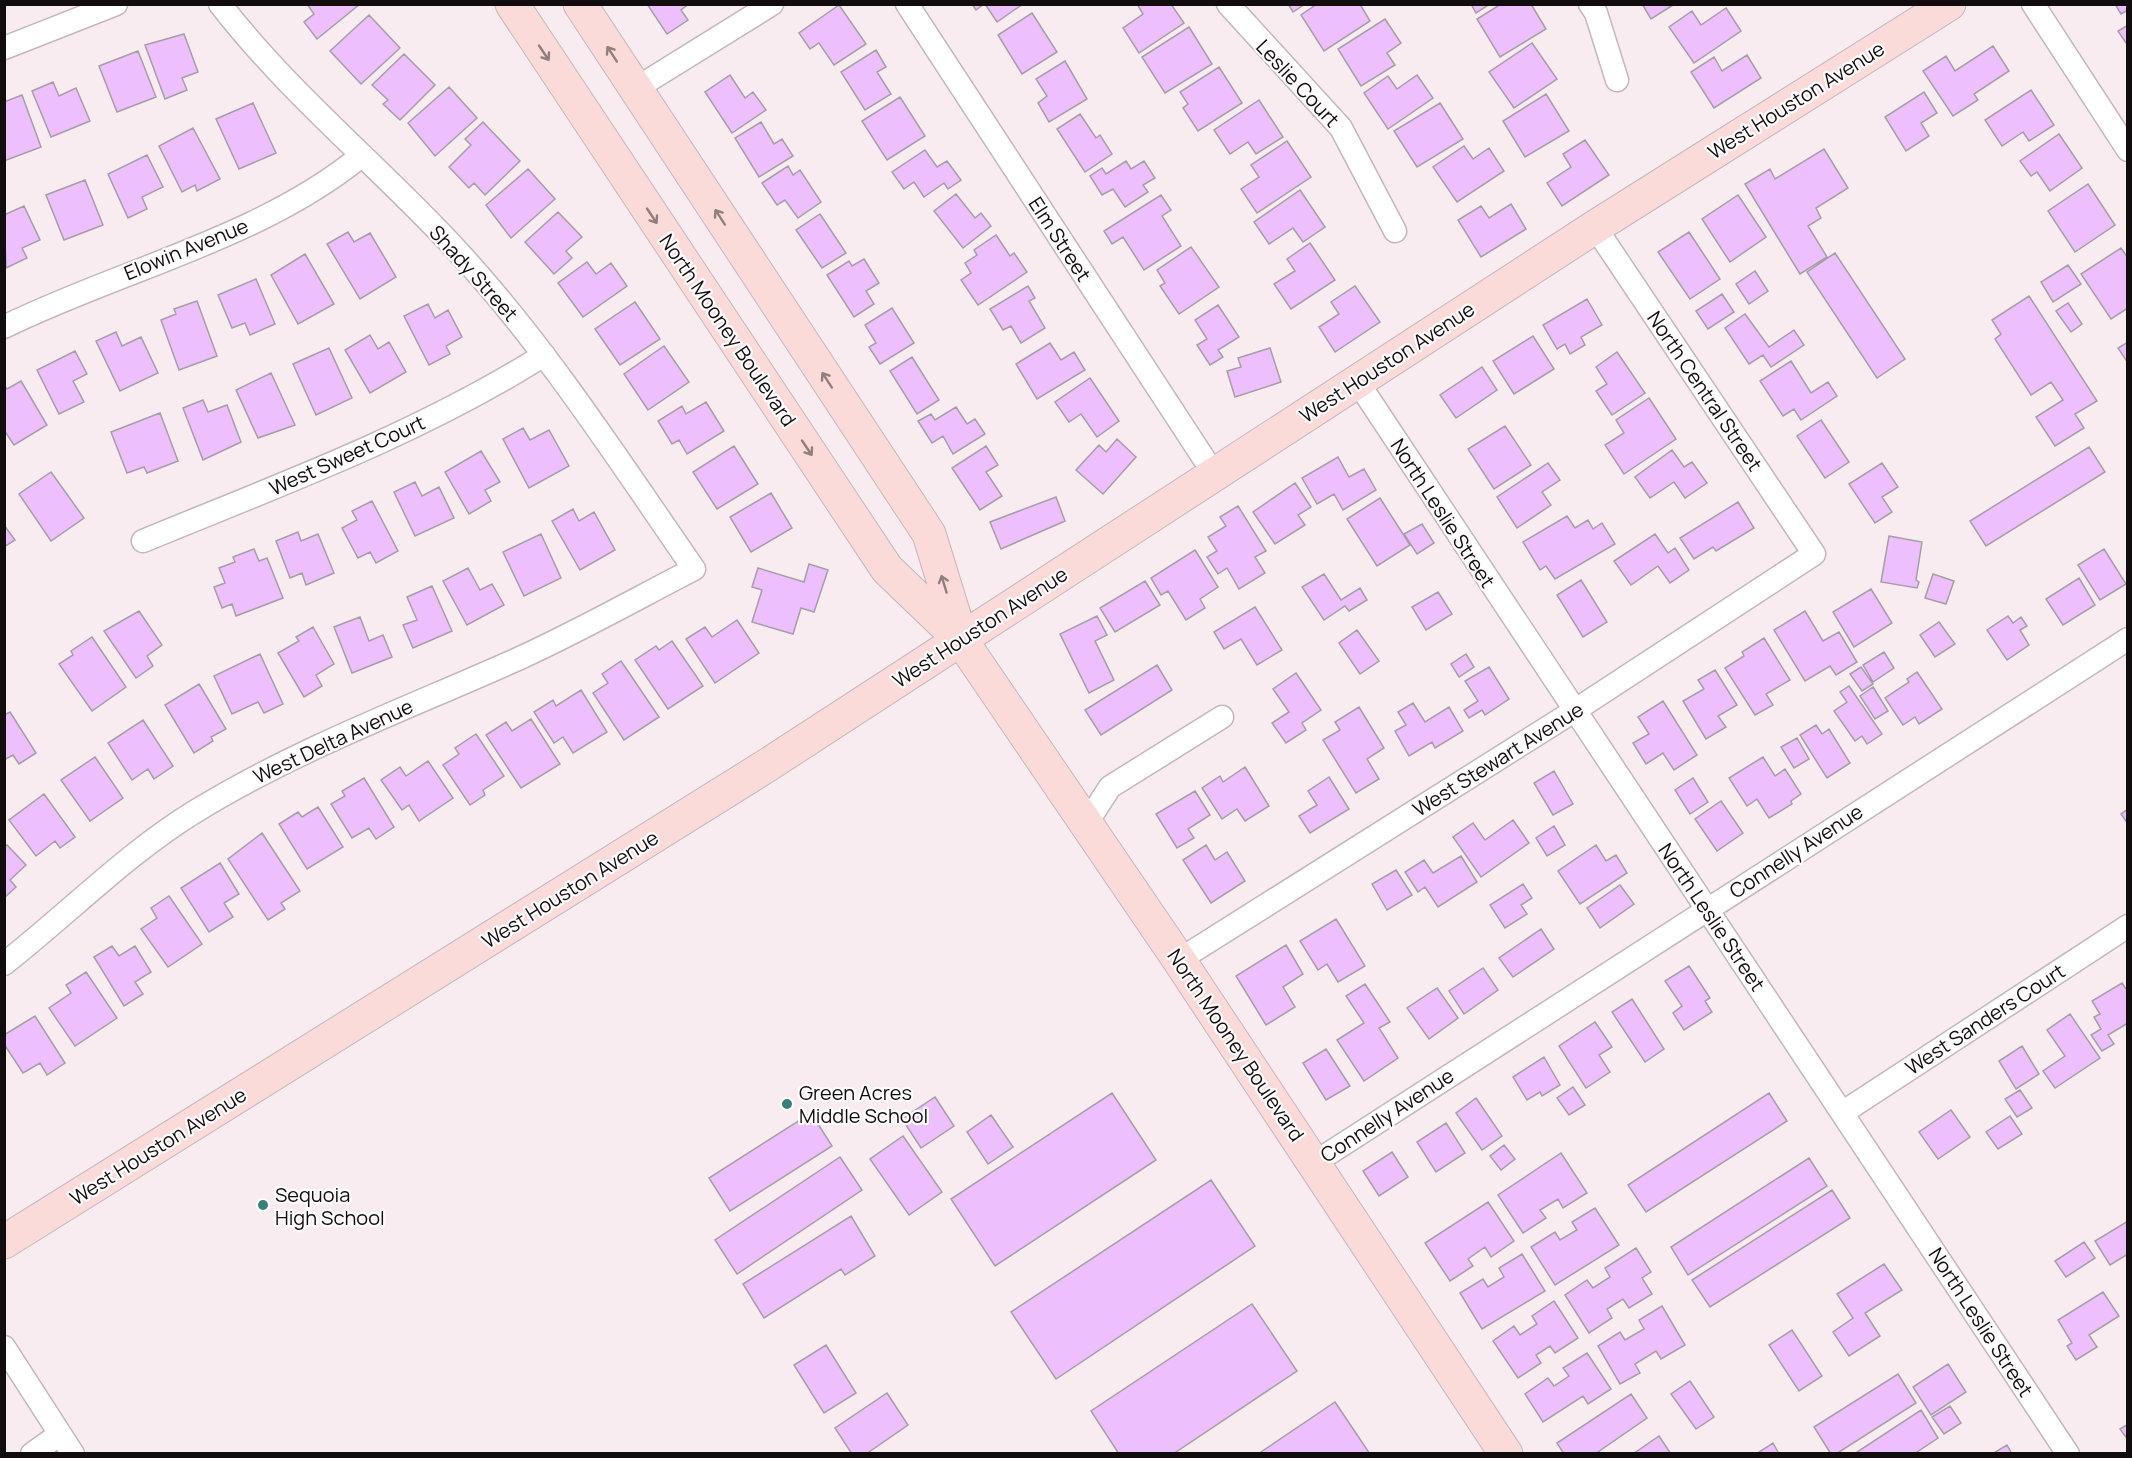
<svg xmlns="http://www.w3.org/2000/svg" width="2132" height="1458" viewBox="0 0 2132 1458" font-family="Manrope,sans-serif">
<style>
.building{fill:#eebffd;stroke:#a59ea7;stroke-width:1.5}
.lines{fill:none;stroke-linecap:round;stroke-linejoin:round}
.street-casing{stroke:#c4b7bc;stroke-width:25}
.secondary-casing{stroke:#c4b7bc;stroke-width:35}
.street{stroke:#fff;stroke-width:22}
.secondary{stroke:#fbdada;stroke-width:33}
.oneway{stroke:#927e7f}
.poi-dot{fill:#377f7b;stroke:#fffcfd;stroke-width:2}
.labels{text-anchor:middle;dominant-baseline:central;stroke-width:4.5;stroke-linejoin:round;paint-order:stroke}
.street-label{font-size:20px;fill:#110d0f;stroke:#fffcfd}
.poi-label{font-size:20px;fill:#110d0f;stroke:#fffcfd;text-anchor:start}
</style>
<rect width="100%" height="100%" fill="#f9ecf1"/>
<path class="building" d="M307 4H360L317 39 304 22 314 14Z
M647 4H689L681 10 688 20 667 34Z
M972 4H984L976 10Z
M985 4H1023L997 22Z
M1137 4H1171L1184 23 1139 53 1123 28 1143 14Z
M1288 4H1305L1293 12Z
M1317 4H1360L1370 21 1324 51 1301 15Z
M1471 4H1490L1476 13Z
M1501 4H1531L1546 29 1500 57 1477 19Z
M1642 4H1672L1673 5 1651 19Z
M2115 4H2128V10L2121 14Z
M839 5 866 44 834 65 819 43 810 49 799 33Z
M1726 8 1741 31 1694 63 1669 27 1692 11 1701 25Z
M1032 13 1057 52 1022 74 998 35Z
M369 15 400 48 361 84 330 51Z
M1385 19 1401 43 1387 53 1395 65 1361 86 1338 49Z
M2128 25V46L2118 31Z
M1189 27 1212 64 1165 93 1142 57Z
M184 34 198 72 182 78 187 90 165 99 145 45Z
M1532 43 1557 79 1514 108 1489 72Z
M1993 46 2009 71 1974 94 1978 100 1953 116 1923 71 1946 56 1955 71Z
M876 50 886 67 877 72 891 94 865 110 841 72Z
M138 51 156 97 117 112 99 66Z
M404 54 435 85 400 120 383 104 388 100 372 85Z
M1747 55 1761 78 1714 108 1691 72 1714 57 1722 71Z
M1065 61 1087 99 1049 122 1038 103 1047 96 1036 79Z
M1219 67 1242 103 1198 131 1183 108 1188 104 1180 92Z
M730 75 745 98 753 92 766 110 732 133 705 92Z
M1417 75 1433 98 1388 129 1364 93 1388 76 1397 89Z
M53 82 59 96 76 88 90 121 51 137 32 91Z
M449 87 477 118 435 156 408 123Z
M2031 90 2054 125 2029 141 2023 132 2002 146 1985 120Z
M1924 92 1937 113 1921 123 1929 136 1906 151 1885 117Z
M1546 94 1569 131 1525 157 1503 121Z
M22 95 41 147 4 161V102Z
M900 97 925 136 887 160 862 121Z
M1259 100 1283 137 1256 154 1248 142 1230 154 1214 130Z
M253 103 276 153 239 169 216 119Z
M1440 103 1463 139 1417 167 1394 131Z
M1080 114 1096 138 1100 135 1112 154 1085 172 1057 129Z
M483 122 520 161 485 195 474 183 469 188 449 167 471 145 465 139Z
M761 122 774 144 782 139 793 156 759 177 735 138Z
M193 128 220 179 197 191 195 185 182 192 159 146Z
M2059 134 2082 168 2050 191 2037 172 2031 176 2020 161Z
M1585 140 1609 175 1562 206 1547 183 1571 167 1563 154Z
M1287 141 1311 177 1257 213 1241 189 1259 177 1251 165Z
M1464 146 1473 159 1489 148 1504 171 1457 202 1433 167Z
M1824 149 1848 188 1816 208 1821 218 1808 226 1827 257 1800 274 1745 184 1770 169 1775 179Z
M925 150 937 167 947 161 961 180 948 189 944 183 924 197 914 182 904 189 892 172Z
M147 155 163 187 142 197 147 209 128 218 108 174Z
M1126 161 1131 169 1144 161 1155 178 1143 185 1148 192 1125 207 1113 189 1102 195 1090 176 1102 168 1106 174Z
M788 166 793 175 800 170 821 202 798 218 785 200 777 205 762 183Z
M528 169 555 199 511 238 486 205Z
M85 180 103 225 64 240 46 195Z
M2088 184 2115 225 2075 252 2048 211Z
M1300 190 1325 227 1303 242 1293 228 1269 244 1254 222Z
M956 194 975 218 981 213 991 226 963 248 934 211Z
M1161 195 1171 210 1162 216 1181 246 1144 270 1123 237 1112 244 1104 231Z
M1738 195 1766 237 1730 262 1702 219Z
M1511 204 1526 229 1481 257 1458 220 1481 206 1489 218Z
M24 206 40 240 22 248 27 258 6 268 4 215Z
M558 212 582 237 566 251 572 258 554 274 525 242Z
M820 214 846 253 822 268 796 230Z
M348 232 354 242 370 233 396 277 360 299 327 244Z
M1689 232 1720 279 1690 299 1658 252Z
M996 235 1010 256 1014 253 1027 272 978 305 961 280 971 273 965 263 977 255 974 250Z
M1310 243 1335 280 1291 309 1274 284 1295 271 1287 259Z
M1191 247 1219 287 1179 314 1160 286 1165 283 1157 270Z
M2121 248 2128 258V308L2111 319 2081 274Z
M1835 253 1905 359 1877 378 1807 272Z
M305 254 334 304 298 324 271 275Z
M864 259 879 283 866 291 874 304 854 317 827 275 849 261 852 266Z
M587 262 596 274 611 263 627 286 583 317 558 283Z
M2068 265 2081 284 2053 302 2041 282Z
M1755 271 1768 291 1749 304 1736 284Z
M256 279 275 324 250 335 245 323 232 328 218 295Z
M1028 286 1035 298 1029 301 1045 328 1021 343 1011 326 1003 330 990 309Z
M1355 286 1380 322 1335 352 1319 327 1339 314 1331 302Z
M1722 294 1734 312 1708 329 1696 311Z
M2029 296 2097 401 2075 414 2084 428 2055 446 2036 417 2063 400 2051 382 2031 395 1995 339 2001 334 1992 320Z
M1587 299 1602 325 1581 337 1585 345 1570 354 1565 344 1557 349 1543 325Z
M197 301 217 356 179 370 161 320 176 314 174 309Z
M635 302 660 339 620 365 595 329Z
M2068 303 2082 324 2071 332 2056 311Z
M428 304 435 318 448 310 462 337 446 346 450 354 429 365 404 316Z
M1218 305 1239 337 1218 350 1223 357 1210 365 1197 345 1207 339 1195 320Z
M892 308 914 343 880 364 869 347 876 343 865 325Z
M1745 314 1769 347 1794 330 1804 345 1771 367 1763 355 1749 364 1725 328Z
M116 332 122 346 141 337 158 373 120 391 96 341Z
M370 335 378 349 389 342 406 372 370 393 345 350Z
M1533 336 1554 369 1514 394 1493 361Z
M2128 342V363L2118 348Z
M1050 343 1061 360 1074 352 1085 370 1037 399 1016 364Z
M664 346 689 382 648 410 624 374Z
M329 348 352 398 316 415 293 364Z
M1270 348 1281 382 1235 397 1227 371 1241 367 1238 358Z
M75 351 87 374 73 381 84 402 59 414 37 370Z
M1617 352 1645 393 1612 415 1596 391 1607 384 1596 367Z
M912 357 939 400 917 414 890 371Z
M1791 361 1811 393 1828 382 1837 396 1801 420 1794 409 1783 416 1760 381Z
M1482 367 1497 390 1456 418 1440 395Z
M271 373 295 425 258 438 236 390Z
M1090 378 1119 421 1097 437 1081 414 1069 422 1055 402Z
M21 381 47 425 14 445 4 430V385L7 389Z
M1649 398 1676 439 1624 474 1605 445 1624 433 1616 420Z
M203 400 208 412 227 405 241 442 203 460 183 408Z
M706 402 724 431 687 454 679 440 672 444 658 421 682 406 686 414Z
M956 407 967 424 975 419 985 434 953 454 943 436 932 443 918 421 931 414 935 420Z
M160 413 178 461 147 473 144 467 127 473 111 432Z
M1821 420 1849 462 1825 478 1797 436Z
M1505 426 1531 465 1494 489 1468 449Z
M523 428 530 440 549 430 569 466 529 488 503 439Z
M1117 439 1136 457 1103 494 1076 470 1099 445 1106 452Z
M734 446 758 484 717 509 693 472Z
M986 446 998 465 986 472 1002 496 980 510 952 468Z
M2089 447 2105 472 1986 546 1970 521Z
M1672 450 1684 467 1692 462 1707 483 1685 498 1674 482 1650 498 1635 477Z
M481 451 500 482 485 490 491 501 469 514 445 472Z
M1338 457 1349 477 1364 469 1376 490 1343 510 1334 494 1317 504 1302 478Z
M1548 463 1560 480 1542 492 1551 505 1517 528 1497 497Z
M1882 463 1898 487 1882 497 1892 512 1875 523 1849 484Z
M51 472 84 518 51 541 19 494Z
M415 482 422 496 439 487 454 518 415 536 394 492Z
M1295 483 1311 507 1298 515 1305 525 1275 544 1253 512Z
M771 493 792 528 751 552 730 517Z
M1056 497 1065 521 1001 549 990 522Z
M1380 498 1410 545 1377 566 1347 519Z
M372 501 398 551 376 563 370 552 358 558 342 528 357 520 352 511Z
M1738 502 1754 528 1716 551 1713 547 1694 559 1680 538Z
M1238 506 1266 551 1255 557 1265 573 1239 589 1227 568 1218 574 1207 557 1217 551 1208 537 1226 526 1220 517Z
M573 509 579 521 594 512 615 550 580 570 552 521Z
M1567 516 1575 528 1588 520 1593 529 1602 523 1615 544 1555 579 1546 566 1540 570 1523 542Z
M1422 524 1434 543 1417 554 1404 534Z
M4 525 15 540 4 547Z
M298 532 301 541 318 534 334 573 306 585 302 573 290 578 276 541Z
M541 534 561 578 524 596 503 552Z
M1655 534 1668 553 1675 548 1689 570 1670 583 1658 566 1631 585 1614 561Z
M1889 536 1922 542 1916 580 1919 582 1917 588 1881 582Z
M254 549 259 561 267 558 283 598 236 616 232 604 222 608 214 587 225 583 219 568 235 562 233 557Z
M2104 549 2126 584 2100 600 2078 565Z
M1195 550 1218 587 1200 599 1205 608 1186 620 1168 591 1161 595 1151 578Z
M809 564 828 570 814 612 801 608 793 634 752 622 762 590 752 587 758 568 804 582Z
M468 568 480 590 492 584 504 605 467 625 443 581Z
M1324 574 1341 600 1360 588 1367 600 1349 611 1345 606 1324 620 1302 587Z
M1933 574 1954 581 1946 604 1925 598Z
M2079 578 2095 605 2063 625 2046 599Z
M1581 580 1607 622 1583 637 1557 595Z
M1145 581 1160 605 1115 632 1100 608Z
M432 586 452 631 413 648 403 625 417 620 407 597Z
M1871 589 1892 623 1854 647 1833 612Z
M1438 592 1452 614 1426 630 1412 607Z
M1255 607 1282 650 1257 665 1241 639 1224 649 1214 632Z
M139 611 162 645 147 656 153 666 136 678 104 631Z
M1805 611 1823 641 1839 632 1857 662 1836 675 1830 666 1805 681 1774 630Z
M1097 616 1107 635 1095 641 1114 680 1089 693 1060 634Z
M2008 616 2013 623 2021 617 2027 626 2020 630 2029 645 2007 660 1987 630Z
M360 617 369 641 383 635 392 657 352 673 334 627Z
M737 620 759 653 715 683 686 639 705 627 712 637Z
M1939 622 1955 644 1935 657 1920 635Z
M313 627 334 664 316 675 322 686 304 697 278 653 299 641 296 637Z
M1357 630 1379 661 1360 674 1339 643Z
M92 637 126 687 92 711 59 664 73 655 71 651Z
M1764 638 1790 680 1766 694 1773 705 1755 715 1725 668 1744 656 1742 652Z
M672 641 703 686 668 709 635 660 656 646 659 650Z
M1884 652 1894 668 1873 682 1863 665Z
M260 654 283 704 264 713 258 702 232 714 214 676Z
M1466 654 1474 667 1459 677 1451 664Z
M621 661 659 717 624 740 593 693 608 683 602 674Z
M1157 665 1172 690 1101 735 1085 710Z
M1489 667 1509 699 1485 715 1482 710 1469 718 1464 710 1478 701 1465 681Z
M1861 667 1873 684 1862 691 1850 674Z
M1715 670 1737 705 1718 716 1726 727 1706 739 1683 701 1704 689 1698 680Z
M1917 672 1942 709 1919 724 1915 717 1903 725 1885 698 1909 682 1907 679Z
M1296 673 1321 710 1302 723 1306 730 1286 743 1272 723 1289 712 1273 689Z
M199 684 226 729 211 737 213 741 194 753 165 705Z
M1849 686 1882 734 1867 744 1862 736 1855 741 1834 711 1847 702 1840 692Z
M1873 687 1888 711 1875 719 1860 696Z
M581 690 607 732 573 753 563 737 554 743 534 712 553 700 556 706Z
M1663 701 1697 755 1674 770 1663 753 1646 764 1633 743 1649 734 1638 717Z
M1413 703 1425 722 1449 707 1463 731 1435 748 1432 742 1409 756 1395 731 1406 725 1398 712Z
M1359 707 1384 748 1367 759 1379 779 1356 793 1323 740 1340 730 1335 722Z
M10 712 36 753 19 764 13 755 4 760V715Z
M531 719 560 764 521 788 486 735 506 722 512 731Z
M143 720 173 766 154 779 148 769 132 780 108 743Z
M1816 725 1822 734 1829 729 1850 763 1827 778 1800 735Z
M476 734 504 776 483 790 485 795 470 805 443 765 459 754 455 748Z
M1797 738 1809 759 1794 768 1781 747Z
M95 757 123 798 90 821 61 780Z
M1763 757 1775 776 1785 769 1801 794 1791 801 1792 804 1769 818 1757 799 1747 806 1729 778Z
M428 761 453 798 419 821 409 805 402 810 381 780 400 767 406 776Z
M1245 767 1269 806 1245 821 1237 809 1222 819 1202 788 1220 776 1223 782Z
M1554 771 1573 804 1553 815 1534 783Z
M1329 777 1349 809 1310 833 1299 816 1317 805 1308 791Z
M364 778 394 827 376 839 369 828 352 838 331 804 345 796 342 791Z
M1693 778 1708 802 1690 814 1675 790Z
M1195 791 1210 815 1188 829 1194 838 1177 848 1156 814Z
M44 794 75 837 60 848 55 841 36 856 9 820Z
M1721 801 1743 833 1717 851 1695 819Z
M318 807 343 847 307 869 279 824 298 812 302 817Z
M2128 809V824L2121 814Z
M1513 820 1529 843 1481 877 1453 837 1473 823 1485 840Z
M1554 826 1565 845 1547 856 1536 838Z
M262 833 300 891 281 903 285 909 268 920 228 859Z
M7 845 26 865 10 880 16 887 4 898V847Z
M1206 845 1215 860 1227 852 1245 881 1211 903 1183 860Z
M1596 845 1606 861 1616 855 1627 873 1580 904 1558 871Z
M1461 856 1477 882 1438 907 1425 887 1418 892 1405 872 1424 860 1433 873Z
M220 863 239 894 224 903 233 917 209 932 181 888Z
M1396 870 1412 895 1387 910 1372 884Z
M1523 884 1532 898 1521 905 1527 914 1505 928 1490 905Z
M1620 885 1634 904 1600 928 1587 908Z
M169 896 202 944 168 967 141 929 157 918 151 908Z
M1336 919 1365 966 1338 982 1327 964 1318 970 1300 941Z
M1541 929 1554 949 1513 977 1499 958Z
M1286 945 1303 974 1283 987 1295 1007 1266 1025 1236 976Z
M112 946 119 956 135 946 151 972 135 982 143 994 124 1006 94 957Z
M1689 966 1710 998 1705 1001 1712 1012 1684 1030 1673 1013 1682 1006 1665 981Z
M1483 968 1498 990 1464 1014 1449 991Z
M86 972 117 1018 75 1046 49 1008 71 993 66 985Z
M2122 983 2128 992V1023L2108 1035 2114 1044 2102 1051 2091 1035 2101 1029 2094 1017 2100 1014 2092 1001Z
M1365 984 1390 1022 1379 1028 1398 1058 1364 1081 1337 1040 1364 1023 1346 996Z
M1437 988 1458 1018 1429 1039 1407 1008Z
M1632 999 1664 1049 1645 1062 1612 1012Z
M2070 1014 2100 1058 2055 1088 2043 1071 2065 1056 2047 1030Z
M35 1016 65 1063 47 1075 40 1063 23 1073 4 1044V1035Z
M1595 1022 1612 1047 1599 1055 1610 1072 1586 1088 1559 1046Z
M2022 1046 2039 1074 2016 1089 1999 1061Z
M1326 1049 1350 1086 1326 1100 1303 1063Z
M1544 1057 1560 1085 1542 1096 1540 1092 1527 1100 1513 1077Z
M1573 1087 1585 1105 1569 1115 1557 1098Z
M2020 1090 2032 1108 2017 1117 2005 1099Z
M1112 1093 1156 1160 995 1266 951 1199Z
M1769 1093 1787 1121 1646 1212 1628 1185Z
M935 1097 954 1126 921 1148 902 1119Z
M1476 1098 1502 1136 1482 1150 1456 1113Z
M1951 1110 1970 1137 1938 1159 1919 1132Z
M811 1113 832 1146 730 1211 709 1178Z
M991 1115 1013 1147 988 1164 967 1132Z
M2010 1116 2022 1134 1998 1149 1986 1132Z
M1446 1123 1465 1153 1436 1172 1417 1142Z
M903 1136 942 1192 909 1215 870 1159Z
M1504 1145 1515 1159 1501 1170 1490 1156Z
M1392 1152 1408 1177 1379 1196 1363 1171Z
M1561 1153 1587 1193 1563 1208 1558 1199 1540 1210 1546 1218 1523 1233 1498 1195Z
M840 1157 862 1190 737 1274 715 1240Z
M1809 1158 1827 1186 1688 1275 1671 1247Z
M1211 1180 1255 1246 1056 1379 1011 1312Z
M1832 1190 1850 1218 1710 1307 1692 1280Z
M1488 1202 1514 1241 1491 1257 1485 1247 1468 1259 1473 1266 1450 1281 1425 1243Z
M1595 1208 1619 1245 1555 1285 1531 1247 1555 1232 1560 1240 1577 1230 1572 1222Z
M851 1216 875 1256 845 1275 841 1269 764 1318 743 1284Z
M2128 1221V1254L2110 1265 2095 1241Z
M2084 1242 2095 1258 2066 1277 2055 1261Z
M1636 1248 1651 1272 1642 1278 1652 1294 1629 1308 1623 1299 1607 1309 1612 1318 1589 1333 1565 1295 1587 1280 1593 1288 1610 1277 1605 1268Z
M1522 1254 1545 1291 1482 1329 1460 1293 1483 1279 1488 1287 1504 1277 1499 1268Z
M1884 1264 1902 1290 1865 1313 1880 1336 1849 1356 1833 1332 1853 1318 1837 1294Z
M2103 1292 2119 1316 2089 1335 2097 1347 2076 1360 2067 1346 2072 1343 2058 1320Z
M1554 1301 1578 1338 1555 1353 1550 1346 1536 1355 1541 1363 1518 1378 1493 1341 1514 1326 1520 1335 1537 1324 1532 1316Z
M1252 1304 1297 1371 1173 1454H1119L1091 1411Z
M1662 1306 1685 1345 1661 1359 1656 1351 1635 1364 1640 1373 1620 1384 1598 1346 1620 1332 1625 1340 1644 1329 1639 1320Z
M1792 1330 1822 1376 1799 1391 1769 1345Z
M826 1345 856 1393 824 1413 794 1365Z
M1587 1353 1611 1389 1588 1404 1583 1396 1543 1422 1525 1394 1548 1378 1554 1386 1569 1376 1563 1368Z
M1948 1364 1966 1392 1931 1415 1913 1387Z
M1898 1374 1916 1403 1836 1454H1831L1814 1427Z
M1690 1381 1714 1417 1696 1429 1671 1394Z
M887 1393 908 1425 866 1454H852L835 1428Z
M1631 1394 1647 1418 1595 1454H1564L1557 1443Z
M1335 1402 1370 1454H1258Z
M1950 1406 1961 1423 1944 1434 1932 1417Z
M1921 1410 1938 1438 1914 1454H1854Z
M2128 1424V1440L2120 1429Z
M1659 1436 1671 1454H1633Z
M1773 1443 1779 1454H1756Z
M2007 1445 2012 1454H1992Z"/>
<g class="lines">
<g class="street-casing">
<path id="street" d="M907 4 1214 474
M1228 4 1341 128 1395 231
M1590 4 1596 13 1617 80
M2033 4 2128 150
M4 48 116 4
M635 89 772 4
M4 327C120 270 261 238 361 156
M1357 381 2068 1454
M143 541C279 485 419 434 544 355
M1086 824 1110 787 1222 717
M1179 960 1574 711 1814 554 1595 227
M4 964C68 914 127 853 196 811 299 748 411 707 520 658 579 631 636 599 694 569 617 458 543 342 450 243 374 162 288 92 220 4
M1842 1113 2128 926
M1314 1163 2128 639
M4 1347 73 1454
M32 1454 60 1434"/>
</g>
<g class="secondary-casing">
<path id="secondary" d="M512 4 887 569 961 640 1179 960 1506 1454
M580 4 929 534 961 638
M4 1242 766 766 1595 227 1949 4"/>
</g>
<use href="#street" class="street"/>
<use href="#secondary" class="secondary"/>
</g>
<defs><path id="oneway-shaft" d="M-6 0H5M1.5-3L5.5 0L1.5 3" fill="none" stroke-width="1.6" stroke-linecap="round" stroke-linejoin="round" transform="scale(1.5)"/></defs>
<g class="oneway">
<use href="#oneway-shaft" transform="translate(544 53) rotate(56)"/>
<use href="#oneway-shaft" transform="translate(612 54) rotate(-123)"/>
<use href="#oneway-shaft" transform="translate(652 216) rotate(56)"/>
<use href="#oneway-shaft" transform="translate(720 217) rotate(-123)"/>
<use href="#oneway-shaft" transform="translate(827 380) rotate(-123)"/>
<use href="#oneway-shaft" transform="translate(807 448) rotate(56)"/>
<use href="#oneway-shaft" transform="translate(944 584) rotate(-107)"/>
</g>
<g class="poi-dot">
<circle cx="787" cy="1104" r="6"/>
<circle cx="263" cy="1205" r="6"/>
</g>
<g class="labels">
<g class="street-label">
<text transform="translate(1298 83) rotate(47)">Leslie Court</text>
<text transform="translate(1796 100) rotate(-32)">West Houston Avenue</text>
<text transform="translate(1060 239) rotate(57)">Elm Street</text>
<text transform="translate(186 249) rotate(-22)">Elowin Avenue</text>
<text transform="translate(474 273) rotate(48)">Shady Street</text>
<text transform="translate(728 330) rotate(56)">North Mooney Boulevard</text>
<text transform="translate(1387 362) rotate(-33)">West Houston Avenue</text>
<text transform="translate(1705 391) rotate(56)">North Central Street</text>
<text transform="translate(347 455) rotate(-24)">West Sweet Court</text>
<text transform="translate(1443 513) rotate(57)">North Leslie Street</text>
<text transform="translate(980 627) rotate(-33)">West Houston Avenue</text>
<text transform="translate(333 741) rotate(-25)">West Delta Avenue</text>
<text transform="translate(1498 759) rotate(-32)">West Stewart Avenue</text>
<text transform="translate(1796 851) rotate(-33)">Connelly Avenue</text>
<text transform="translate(570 889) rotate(-32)">West Houston Avenue</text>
<text transform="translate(1712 917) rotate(56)">North Leslie Street</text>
<text transform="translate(1985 1019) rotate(-33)">West Sanders Court</text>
<text transform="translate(1236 1045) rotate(56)">North Mooney Boulevard</text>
<text transform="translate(1387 1115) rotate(-33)">Connelly Avenue</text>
<text transform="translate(158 1146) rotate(-32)">West Houston Avenue</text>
<text transform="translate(1981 1322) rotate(57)">North Leslie Street</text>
</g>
<g class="poi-label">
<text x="799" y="1092">Green Acres<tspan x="799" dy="23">Middle School</tspan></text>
<text x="275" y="1194">Sequoia<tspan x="275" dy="23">High School</tspan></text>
</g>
</g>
<rect width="2132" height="1458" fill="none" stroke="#110d0f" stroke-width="12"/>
</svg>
